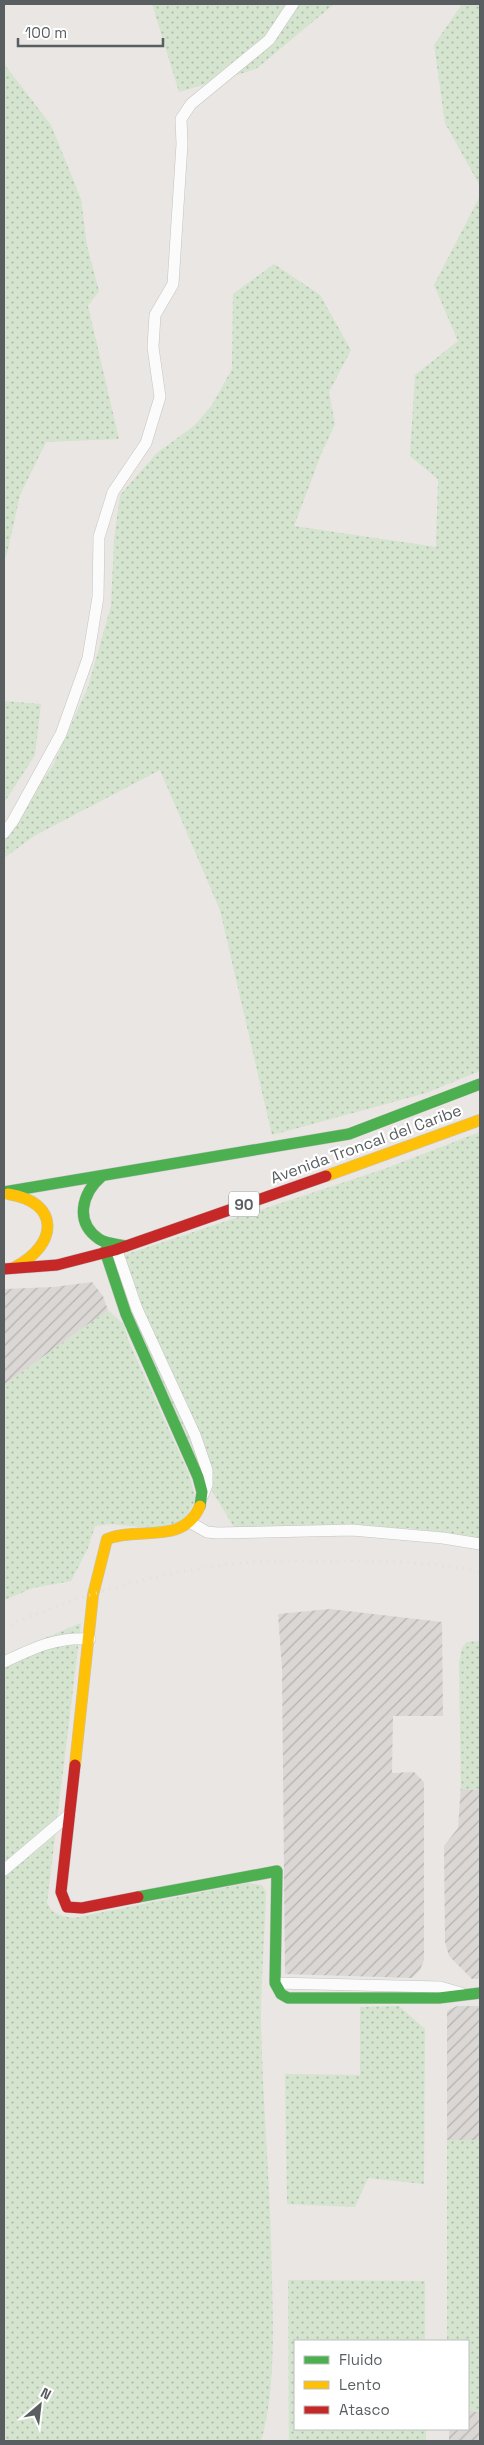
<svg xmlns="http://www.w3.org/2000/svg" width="484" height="2445" viewBox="0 0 484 2445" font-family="'Space Grotesk',sans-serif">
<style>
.industrial{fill:url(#industrial-furrows)}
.grass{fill:url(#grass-dots)}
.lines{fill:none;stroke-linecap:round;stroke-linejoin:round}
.street-casing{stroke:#c4c4c4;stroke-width:12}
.fast-casing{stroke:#c4c4c4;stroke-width:12}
.slow-casing{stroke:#c4c4c4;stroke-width:12}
.jam-casing{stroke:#c4c4c4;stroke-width:12}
.street{stroke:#fcfbfb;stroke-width:11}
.fast{stroke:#4caf50;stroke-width:11}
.slow{stroke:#ffc107;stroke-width:11}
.jam{stroke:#c62828;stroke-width:11}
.rail{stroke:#e0e0e0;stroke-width:3;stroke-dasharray:1 6;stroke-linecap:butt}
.labels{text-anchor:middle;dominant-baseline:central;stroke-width:4.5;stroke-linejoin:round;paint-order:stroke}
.shield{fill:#fff;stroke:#8b8e90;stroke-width:1}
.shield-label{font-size:15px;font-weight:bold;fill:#595e61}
.street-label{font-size:16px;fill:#595e61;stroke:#fff}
</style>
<defs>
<pattern id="industrial-furrows" width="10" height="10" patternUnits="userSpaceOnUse" patternTransform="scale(1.25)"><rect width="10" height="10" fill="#dad7d4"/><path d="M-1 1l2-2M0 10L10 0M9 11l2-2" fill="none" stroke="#b4b2af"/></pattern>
<pattern id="grass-dots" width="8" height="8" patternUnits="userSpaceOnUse" patternTransform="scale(1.25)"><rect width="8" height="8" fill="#d4e4ce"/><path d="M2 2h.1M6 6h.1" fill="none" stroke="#afbcab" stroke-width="1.8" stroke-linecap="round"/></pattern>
</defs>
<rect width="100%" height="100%" fill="#e9e6e3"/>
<path class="industrial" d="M92 1282 103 1296 108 1310 4 1385V1289L54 1287Z
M330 1609 442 1622 443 1716H393L392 1773 414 1772 424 1782V1960L420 1970 412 1978 285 1974 282 1668 278 1614Z
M461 1785V1789L480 1790V1979H472L449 1956 445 1942 444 1846 458 1828Z
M457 2006H480V2140H447V2011Z
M468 2411 480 2412V2441H449V2429H468Z"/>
<path class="grass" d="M152 4H334L256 69 179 92Z
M462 4H480V186L445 123 434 45Z
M4 64 51 125 81 199 87 246 99 291 88 306 119 439 46 442 20 495 7 554 4 560Z
M480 196V1071L426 1093 272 1135 220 910 160 770 34 836 4 858V833L52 767 88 687 111 606 114 540 120 495 157 453 195 425 212 405 232 369 233 294 274 264 320 295 351 350 329 392 335 424 322 452 294 526 436 547 438 479 410 456 415 375 458 341 434 285Z
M4 701 41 704 35 755 4 803Z
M480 1132V1538L407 1528 340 1526 234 1527 206 1481 139 1333 124 1255 384 1169Z
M108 1310 124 1325 128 1340 188 1472 196 1499 182 1524 160 1529 111 1524 95 1526 88 1548 71 1581 33 1588 4 1600V1385Z
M81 1623 47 1903C53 1915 61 1916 74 1918L247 1883 262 1885 266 1892C265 1934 261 1976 261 2018 262 2092 269 2167 271 2241 272 2302 278 2384 261 2441H4V1655Z
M480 1641V1790L461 1789 459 1663 462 1648 466 1642Z
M399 2006 425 2029 424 2184 368 2178 355 2207 287 2204 285 2074 360 2075V2007Z
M447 2140H480V2412L468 2411V2341H447Z
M288 2280 425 2281V2341H295V2429H426V2441H289Z"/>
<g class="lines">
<g class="street-casing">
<path id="street" d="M4 833 13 821 61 734 88 658 98 597 99 537 113 492 146 443 160 397 153 347 155 315 173 284 182 144 181 119 191 104 269 40 293 4
M116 1248 137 1309 195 1435 207 1470V1485L203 1495
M191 1523 207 1532 217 1533 352 1530 443 1538 480 1544
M4 1662C34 1648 55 1637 90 1639
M4 1870 70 1814
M275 1983 440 1987 461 1993"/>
</g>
<g class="fast-casing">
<path id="fast" d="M102 1176C82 1193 74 1222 99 1239 107 1244 117 1244 126 1246
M4 1192 349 1134 480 1084
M105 1251 126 1314 198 1477 202 1492 200 1506
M138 1897 277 1871 275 1983 281 1994 288 1998H439L480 1993"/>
</g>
<g class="slow-casing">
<path id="slow" d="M326 1176 480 1120
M8 1194C61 1202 58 1245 15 1267
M75 1765 93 1595 107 1539C139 1526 183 1546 200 1506"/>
</g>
<g class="jam-casing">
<path id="jam" d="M4 1269 57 1265 115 1250 326 1176
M75 1765 61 1892 67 1907 82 1908 138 1897"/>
</g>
<use href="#street" class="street"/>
<use href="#fast" class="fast"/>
<use href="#slow" class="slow"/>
<use href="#jam" class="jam"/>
<path class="rail" d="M4 1627C78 1595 161 1571 242 1563 268 1560 295 1561 321 1561 374 1560 428 1561 480 1572"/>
</g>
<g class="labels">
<rect class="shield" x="229" y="1191.5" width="30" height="25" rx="4"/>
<g class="shield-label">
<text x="244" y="1204">90</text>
</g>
<g class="street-label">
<text transform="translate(366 1144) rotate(-20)">Avenida Troncal del Caribe</text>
</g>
</g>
<rect width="484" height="2445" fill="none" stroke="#595e61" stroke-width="10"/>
<rect x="294" y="2340" width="175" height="90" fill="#ffffff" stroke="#bdbfc0"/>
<rect x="304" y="2356" width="25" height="8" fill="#4caf50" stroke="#bdbfc0"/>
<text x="339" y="2365" font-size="15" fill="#595e61">Fluido</text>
<rect x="304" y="2381" width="25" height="8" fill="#ffc107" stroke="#bdbfc0"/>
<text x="339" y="2390" font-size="15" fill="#595e61">Lento</text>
<rect x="304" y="2406" width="25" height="8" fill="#c62828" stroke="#bdbfc0"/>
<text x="339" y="2415" font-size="15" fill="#595e61">Atasco</text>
<g transform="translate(40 2405) rotate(28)" stroke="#ffffff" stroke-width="4" paint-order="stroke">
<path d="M0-4L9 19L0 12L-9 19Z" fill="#595e61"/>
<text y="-8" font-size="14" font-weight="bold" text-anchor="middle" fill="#595e61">N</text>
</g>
<path d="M18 38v8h145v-8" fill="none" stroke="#595e61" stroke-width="2.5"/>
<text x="25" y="38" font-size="15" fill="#595e61" stroke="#ffffff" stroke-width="4" paint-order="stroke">100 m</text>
</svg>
